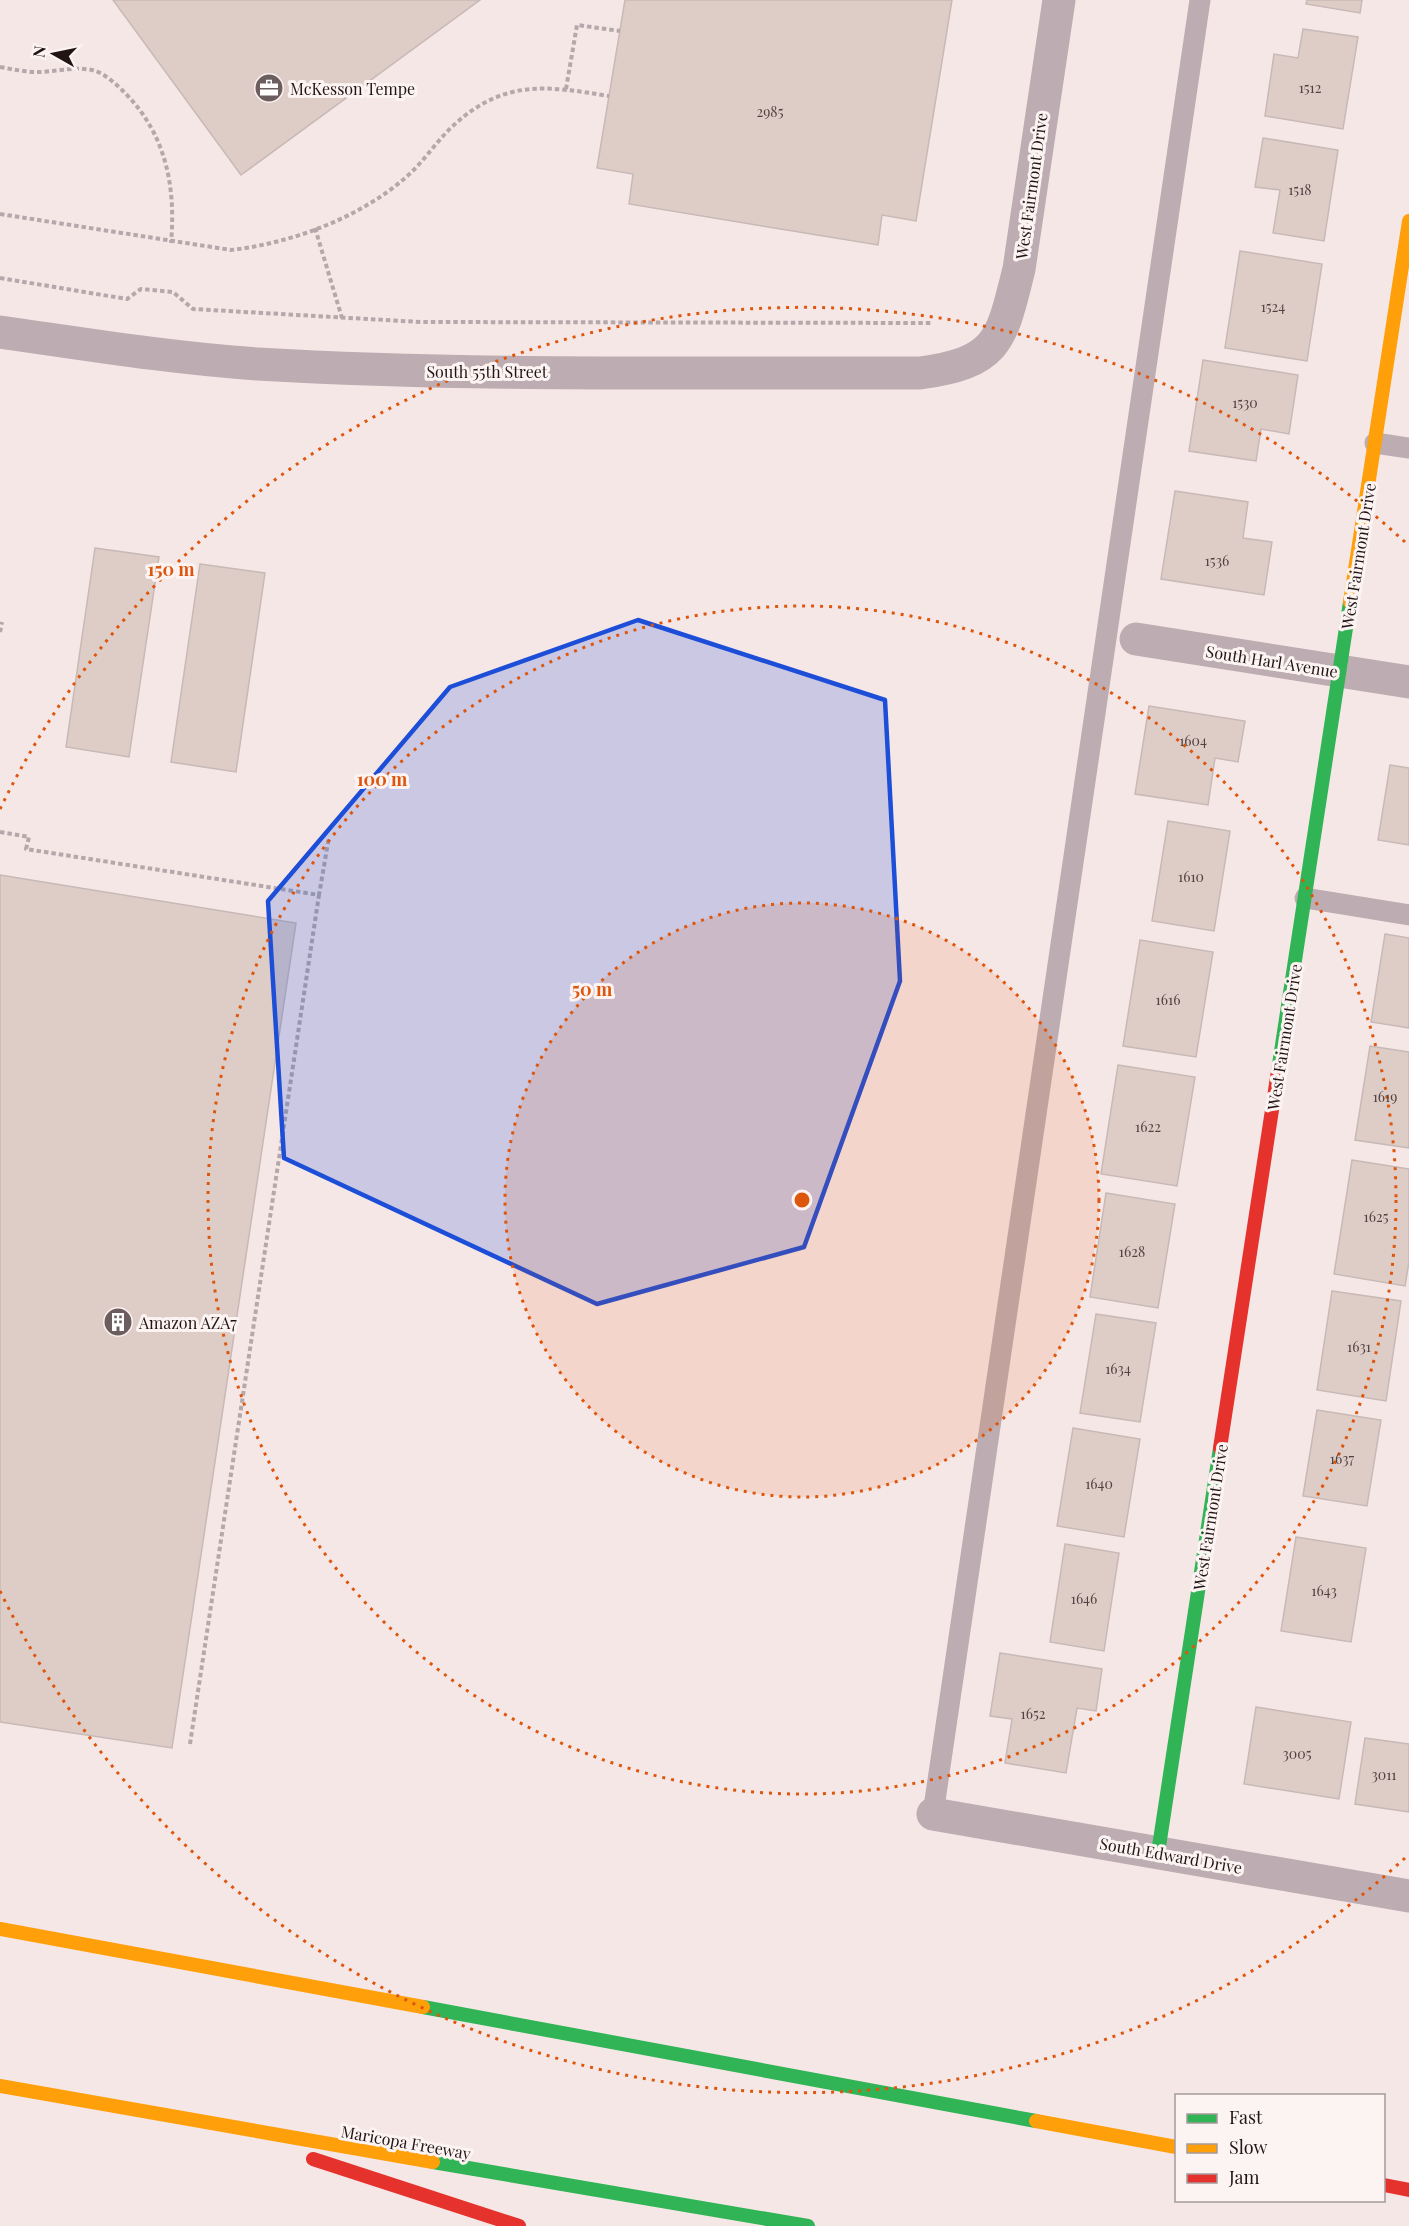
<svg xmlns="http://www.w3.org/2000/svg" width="1409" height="2226" viewBox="0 0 1409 2226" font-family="'Playfair Display',serif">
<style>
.building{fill:#deccc7;stroke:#c7b9b6;stroke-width:1.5}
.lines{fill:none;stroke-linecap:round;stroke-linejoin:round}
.path{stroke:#b5a8ab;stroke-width:4;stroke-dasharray:4.5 3;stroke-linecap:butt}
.lane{stroke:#bdadb2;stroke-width:21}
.street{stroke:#bdadb2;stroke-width:33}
.fast{stroke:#30b455;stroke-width:14}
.slow{stroke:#ff9f0a;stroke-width:14}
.jam{stroke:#e5322d;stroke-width:14}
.marked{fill:#1d4ed8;fill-opacity:0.2;stroke:#1d4ed8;stroke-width:4.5;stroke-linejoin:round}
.ring{fill:none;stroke:#de560c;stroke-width:3;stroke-dasharray:3 6}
.labels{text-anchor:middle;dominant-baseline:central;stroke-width:6;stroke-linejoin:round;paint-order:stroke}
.number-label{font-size:14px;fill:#514241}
.poi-label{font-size:16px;fill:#221414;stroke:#fcf3f3;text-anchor:start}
.street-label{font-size:16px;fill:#221414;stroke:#fcf3f3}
.centre{fill:#de560c;stroke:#fcf3f3;stroke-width:3}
.ring-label{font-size:18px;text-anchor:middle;font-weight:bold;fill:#de560c;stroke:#fcf3f3;stroke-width:6;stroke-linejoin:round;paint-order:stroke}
</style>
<rect width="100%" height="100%" fill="#f6e7e7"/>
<path class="building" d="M113 0H480L241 175Z
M625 0H952L916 221 882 215 878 245 629 204 633 174 597 168Z
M1307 0H1362L1360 13 1306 4Z
M1303 29 1358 37 1343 129 1265 116 1274 54 1298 58Z
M1263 138 1338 150 1324 241 1273 233 1280 190 1255 187Z
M1240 251 1322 264 1307 361 1225 348Z
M1203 360 1298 375 1289 434 1261 429 1256 461 1189 451Z
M1175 491 1248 502 1243 538 1272 542 1264 595 1161 579Z
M95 548 159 557 129 757 66 747Z
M200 564 265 573 236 772 171 762Z
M1149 706 1245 721 1238 762 1215 758 1208 805 1135 794Z
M1390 765 1409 768V845L1378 840Z
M1168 821 1230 831 1214 931 1152 921Z
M0 875 296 923 172 1748 0 1722Z
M1385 934 1409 938V1028L1371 1022Z
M1140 940 1213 952 1196 1057 1123 1046Z
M1370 1046 1409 1052V1148L1355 1140Z
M1118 1065 1195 1077 1177 1186 1101 1174Z
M1352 1160 1409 1169V1262L1405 1286 1334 1274Z
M1106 1193 1175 1204 1158 1308 1090 1297Z
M1332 1291 1401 1301 1386 1401 1317 1390Z
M1096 1314 1156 1323 1140 1422 1080 1413Z
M1317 1410 1381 1420 1367 1506 1303 1496Z
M1073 1428 1140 1439 1124 1537 1057 1526Z
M1296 1537 1366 1548 1351 1642 1281 1631Z
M1065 1544 1119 1553 1104 1651 1050 1642Z
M1000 1653 1102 1669 1096 1711 1077 1708 1066 1773 1005 1763 1012 1719 990 1716Z
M1256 1707 1351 1722 1339 1799 1244 1784Z
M1365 1738 1409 1744V1812L1355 1804Z"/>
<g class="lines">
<path class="path" d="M0 67C11 69 21 71 32 72 51 73 73 66 92 70 105 73 117 85 126 94 166 135 176 187 171 243
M566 89 577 25 620 31
M0 214 231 250C292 243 359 218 405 178 424 162 437 140 455 124 505 79 548 86 609 96
M315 228 342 318
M0 278 127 299 141 289 173 292 193 309 420 322 932 323
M0 632 2 622
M0 832 29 837 26 849 319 895 329 837
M190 1744 319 895"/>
<path class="lane" d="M1375 443 1409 448
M1305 898 1409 915
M933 1814 1200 0"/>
<path class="street" d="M0 332C85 344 171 358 258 364 478 377 700 372 920 373 999 362 1001 341 1019 269L1059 0
M1136 639 1409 682
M933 1814 1409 1896"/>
<path class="fast" d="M1278 1071 1350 602
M1158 1853 1220 1448
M423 2007 1036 2121
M433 2162 808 2226"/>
<path class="slow" d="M1350 602 1409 221
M0 1929 423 2007
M0 2086 433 2162
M1036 2121 1176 2147"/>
<path class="jam" d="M1220 1448 1278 1071
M313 2159 519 2226
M1384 2185 1409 2190"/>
</g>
<path class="marked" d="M638 620 885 700 900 981 804 1247 597 1304 284 1158 268 901 450 687Z"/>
<circle cx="802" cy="1200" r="297" fill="#de560c" fill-opacity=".12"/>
<g class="ring">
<circle cx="802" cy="1200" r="297"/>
<circle cx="802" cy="1200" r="594"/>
<path d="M1405 1858A892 892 0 0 1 0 1591M0 809A892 892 0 0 1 1405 542"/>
</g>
<defs>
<g id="office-disc" transform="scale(1.5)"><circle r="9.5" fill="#6c5e5e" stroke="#fcf3f3"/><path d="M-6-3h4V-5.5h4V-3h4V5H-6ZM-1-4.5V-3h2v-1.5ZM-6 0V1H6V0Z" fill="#fff"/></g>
<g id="building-disc" transform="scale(1.5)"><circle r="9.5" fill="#6c5e5e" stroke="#fcf3f3"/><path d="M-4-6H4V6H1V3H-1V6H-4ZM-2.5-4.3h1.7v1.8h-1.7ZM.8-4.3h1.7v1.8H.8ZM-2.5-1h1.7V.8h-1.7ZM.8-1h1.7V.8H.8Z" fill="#fff"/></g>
</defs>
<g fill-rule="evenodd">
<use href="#office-disc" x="269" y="88"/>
<use href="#building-disc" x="118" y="1322"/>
</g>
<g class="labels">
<g class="number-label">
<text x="1310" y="87">1512</text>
<text x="770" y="111">2985</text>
<text x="1300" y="189">1518</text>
<text x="1273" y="306">1524</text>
<text x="1245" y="402">1530</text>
<text x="1217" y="560">1536</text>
<text x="1193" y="740">1604</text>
<text x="1191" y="876">1610</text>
<text x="1168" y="999">1616</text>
<text x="1385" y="1096">1619</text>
<text x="1148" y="1126">1622</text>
<text x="1376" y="1216">1625</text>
<text x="1132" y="1251">1628</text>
<text x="1359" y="1346">1631</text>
<text x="1118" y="1368">1634</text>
<text x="1342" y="1458">1637</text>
<text x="1099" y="1483">1640</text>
<text x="1324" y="1590">1643</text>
<text x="1084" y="1598">1646</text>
<text x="1033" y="1713">1652</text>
<text x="1297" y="1753">3005</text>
<text x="1384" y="1774">3011</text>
</g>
<g class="poi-label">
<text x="290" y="88">McKesson Tempe</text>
<text x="139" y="1322">Amazon AZA7</text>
</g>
<g class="street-label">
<text transform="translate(1031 186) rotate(-82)">West Fairmont Drive</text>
<text x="487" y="371">South 55th Street</text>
<text transform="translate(1358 556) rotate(-81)">West Fairmont Drive</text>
<text transform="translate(1272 661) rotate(9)">South Harl Avenue</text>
<text transform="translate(1284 1037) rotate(-81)">West Fairmont Drive</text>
<text transform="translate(1210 1517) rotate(-81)">West Fairmont Drive</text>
<text transform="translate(1171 1855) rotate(10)">South Edward Drive</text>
<text transform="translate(406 2142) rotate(10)">Maricopa Freeway</text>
</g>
</g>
<circle cx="802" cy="1200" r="9" class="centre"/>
<g class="ring-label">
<text x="171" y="576">150 m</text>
<text x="382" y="786">100 m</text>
<text x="592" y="996">50 m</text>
</g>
<rect x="1175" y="2094" width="210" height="108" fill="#fcf3f3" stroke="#a59a9a" stroke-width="1.5"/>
<rect x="1187" y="2114" width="30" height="9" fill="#30b455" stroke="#a59a9a" stroke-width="1.5"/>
<text x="1229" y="2124" font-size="18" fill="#221414">Fast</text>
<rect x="1187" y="2144" width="30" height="9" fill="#ff9f0a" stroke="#a59a9a" stroke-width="1.5"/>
<text x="1229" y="2154" font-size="18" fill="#221414">Slow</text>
<rect x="1187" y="2174" width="30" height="9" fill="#e5322d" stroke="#a59a9a" stroke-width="1.5"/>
<text x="1229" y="2184" font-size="18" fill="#221414">Jam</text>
<g transform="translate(54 54) rotate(279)" stroke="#fcf3f3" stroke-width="4.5" paint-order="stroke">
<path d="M0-4.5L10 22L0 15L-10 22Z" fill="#221414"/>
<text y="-9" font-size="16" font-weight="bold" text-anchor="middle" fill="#221414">N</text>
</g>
</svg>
